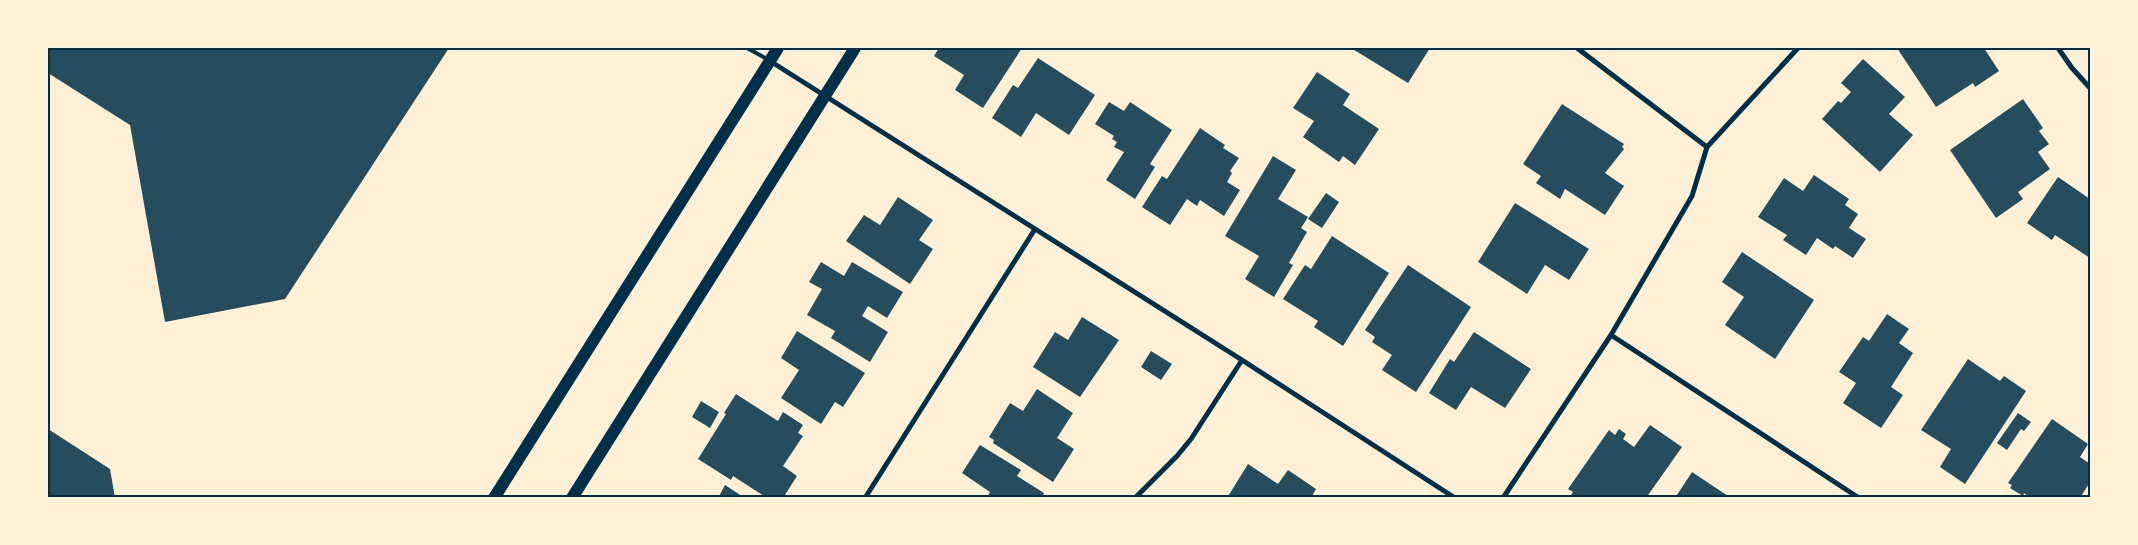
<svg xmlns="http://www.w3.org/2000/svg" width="2138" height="545" viewBox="0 0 2138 545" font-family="'Playfair Display',serif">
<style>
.building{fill:#264d5e}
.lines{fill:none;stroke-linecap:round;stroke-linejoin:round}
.service{stroke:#003049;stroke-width:4}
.minor{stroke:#003049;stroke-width:5}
.primary{stroke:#003049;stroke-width:12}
.neatline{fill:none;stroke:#003049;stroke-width:2}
</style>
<rect width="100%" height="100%" fill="#fdf0d5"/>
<path class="building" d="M48 48H449L285 299 165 322 130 125 48 73Z
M939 48H1022L983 108 955 90 964 75 934 56Z
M1351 48H1430L1408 83Z
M1897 48H1984L1999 71 1975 87 1973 83 1936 107Z
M1038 58 1095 95 1069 135 1036 113 1021 137 992 118 1013 85 1018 88Z
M1863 59 1905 97 1889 114 1913 135 1880 172 1822 119 1838 101 1841 103 1851 92 1841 83Z
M1317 72 1350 94 1343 105 1379 129 1355 165 1343 156 1339 162 1303 137 1314 121 1293 108Z
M2023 99 2043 128 2039 131 2049 144 2038 152 2050 169 2018 192 2023 199 1996 218 1950 150Z
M1109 102 1124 111 1130 102 1172 130 1150 164 1155 167 1135 199 1106 180 1124 152 1114 147 1117 142 1112 139 1114 136 1095 124Z
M1562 104 1624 144 1622 147 1624 149 1605 173 1624 186 1605 215 1565 189 1560 199 1536 183 1541 176 1523 164Z
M1200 128 1225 145 1223 148 1239 158 1230 171 1232 173 1227 182 1240 190 1224 216 1200 200 1197 206 1187 199 1170 225 1142 207 1162 176 1167 179Z
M1273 156 1296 170 1278 199 1308 217 1301 228 1307 232 1289 263 1293 265 1274 297 1245 279 1259 256 1225 236Z
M1814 175 1849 199 1845 205 1858 214 1849 228 1866 239 1853 258 1835 246 1833 249 1817 238 1806 255 1783 240 1787 235 1758 217 1784 178 1803 191Z
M2058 177 2090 199V258L2055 235 2052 240 2027 223Z
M1326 193 1339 202 1322 228 1308 219Z
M898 197 933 220 919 240 933 249 910 284 846 241 864 215 880 225Z
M1515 203 1589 249 1569 280 1545 265 1527 294 1478 262Z
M1332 236 1389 273 1343 346 1314 327 1318 321 1283 299 1305 265 1311 269Z
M1742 252 1814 300 1775 359 1725 325 1744 297 1722 282Z
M821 262 844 276 852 262 903 292 887 318 868 306 862 316 888 332 870 362 831 338 835 331 807 315 822 289 809 282Z
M1408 265 1471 307 1416 392 1382 370 1392 355 1372 342 1375 337 1365 330Z
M1887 314 1909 329 1899 343 1913 353 1891 387 1903 395 1881 428 1843 403 1856 383 1839 372 1863 337 1869 341Z
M1082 317 1119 340 1080 397 1033 367 1055 332 1068 340Z
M797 331 865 373 843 407 835 402 821 424 781 398 799 370 781 358Z
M1474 332 1531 369 1505 408 1471 387 1456 410 1429 393 1450 359 1454 362Z
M1151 351 1172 364 1161 380 1141 367Z
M1968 359 2000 381 2004 376 2026 391 1965 484 1940 467 1951 449 1921 430Z
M1037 389 1073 413 1057 438 1074 449 1053 482 993 443 994 440 989 437 1010 403 1023 411Z
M736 394 778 421 783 412 803 425 798 433 803 436 783 466 797 476 783 498H767L733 476 731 480 698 459 726 414 724 413Z
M701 401 719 412 710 428 692 417Z
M2018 413 2031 422 2024 431 2021 429 2007 450 1997 443Z
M2052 419 2088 444 2080 457 2090 464V482L2080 498H2030L2024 493 2023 496 2010 488 2012 485 2008 483Z
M1650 425 1682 447 1646 498H1574L1571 495 1573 492 1568 489 1609 430 1615 435 1619 429 1626 434 1623 439 1634 447Z
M48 429 110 469 115 498H48Z
M980 445 1021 470 1017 476 1044 493 1042 498H987L990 492 962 473Z
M1248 464 1278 484 1288 470 1316 489 1311 498H1227Z
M1692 472 1731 498H1675Z
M725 485 745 498H718Z"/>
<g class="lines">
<path class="service" d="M747 48 769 60"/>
<path class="minor" d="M1577 48 1707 147
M2058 48 2072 68 2090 88
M770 61 1242 360 1455 498
M1611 335 1859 498
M865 498 1035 229
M1135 498 1177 456 1191 439 1242 360
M1503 498 1611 335 1692 196 1707 147 1798 48"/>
<path class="primary" d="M494 498 778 48
M572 498 855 48"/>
</g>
<rect width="2138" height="545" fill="none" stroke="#fdf0d5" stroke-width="98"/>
<rect x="49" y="49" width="2040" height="447" class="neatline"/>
</svg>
